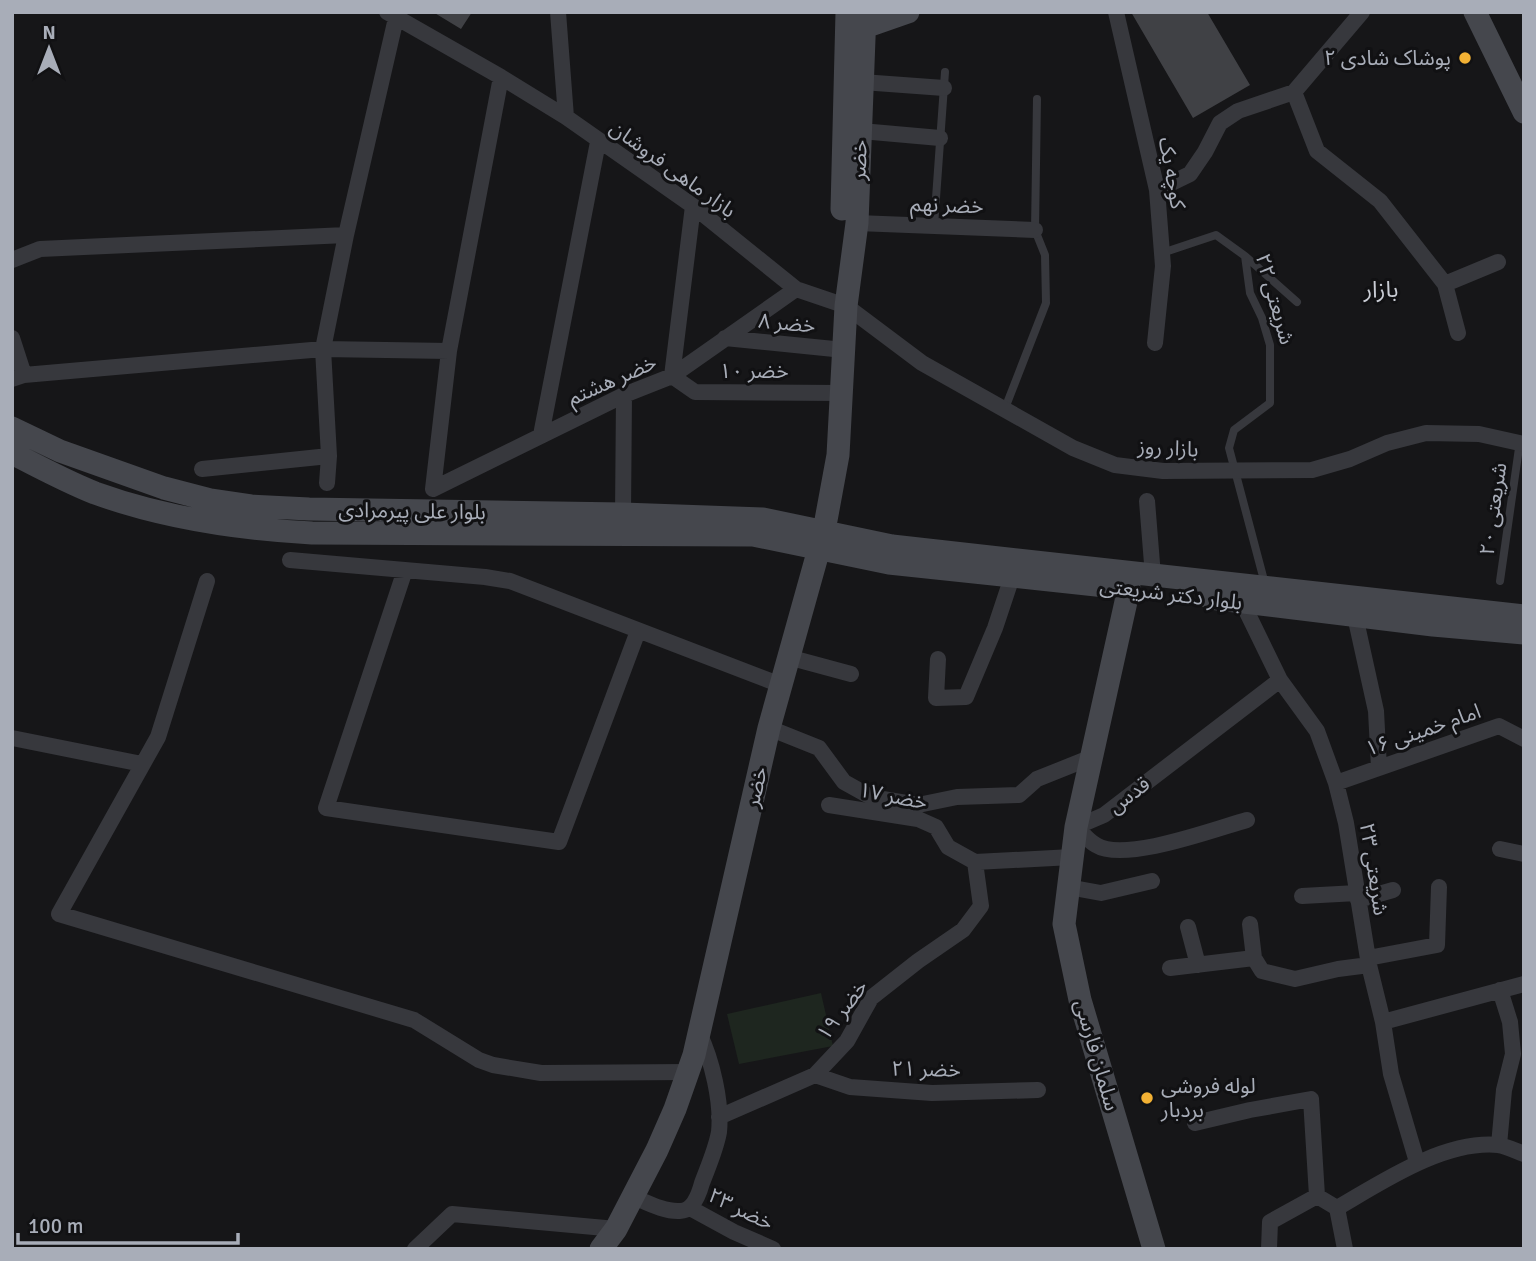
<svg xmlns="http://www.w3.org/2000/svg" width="1536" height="1261" viewBox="0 0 1536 1261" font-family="Signika,'Noto Sans Arabic',sans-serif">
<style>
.garden{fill:#1e261f}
.building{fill:#404145}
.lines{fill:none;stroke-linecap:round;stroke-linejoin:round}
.lane{stroke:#37383d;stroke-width:8}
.street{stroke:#37383d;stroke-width:16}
.secondary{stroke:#45474d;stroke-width:23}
.poi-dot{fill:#f2b134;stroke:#111113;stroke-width:2.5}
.labels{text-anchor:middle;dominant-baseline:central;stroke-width:6;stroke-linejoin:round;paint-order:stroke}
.poi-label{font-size:21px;fill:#a8adb8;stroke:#111113;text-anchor:end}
.street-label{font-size:21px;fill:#a8adb8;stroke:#111113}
.neighbourhood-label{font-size:23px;fill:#c9ccd4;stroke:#111113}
</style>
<rect width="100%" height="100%" fill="#161618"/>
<path class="garden" d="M821 993 833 1046 739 1064 727 1014Z"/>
<path class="building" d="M433 12H472L461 29Z
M1131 12H1207L1250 85 1193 118Z"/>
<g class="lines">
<path class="lane" d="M934 226 945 72
M1162 253 1216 235 1245 256 1250 293 1262 318 1270 345V403L1234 430 1229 448 1265 584
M1245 256 1297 302
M1004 411 1046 303 1045 255 1035 230 1037 99
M1500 581 1520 441"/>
<path class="street" d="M387 12 501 77 566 117
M558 12 566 117 693 206 796 289 846 306 922 363 1073 448 1115 465 1163 471 1312 470 1350 459 1387 443 1426 433 1479 434 1524 444
M1116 12 1157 190 1163 266 1155 343
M862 82 944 88
M1294 92 1317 151 1380 201 1445 284 1458 333
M861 131 940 138
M1157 190 1190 174 1205 152 1220 123 1238 111 1294 92 1362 12
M693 206 672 376 695 392 841 393
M857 223 1035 230
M12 260 40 249 346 235
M1445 284 1498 262
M12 338 24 375 12 379
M725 338 844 350
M24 375 323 349 449 351
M541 435 598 142
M202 469 329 456
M327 483 329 456 323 349 346 235 396 18
M433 489 449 351 501 77
M433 489 624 395 672 376 796 289
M1147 501 1153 576
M623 514 624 395
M290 560 485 577 510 581 781 685
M405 570 326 808 559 842 638 631
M207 581 158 737 59 914 414 1020 479 1060 493 1065 541 1073 688 1072
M1242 602 1280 680 1317 731 1336 783 1346 823 1369 965 1383 1022 1391 1074 1417 1162
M1355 616 1376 711 1379 768
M788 657 851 674
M938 659 936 698 966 697 995 628 1012 577
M769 728 819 748 844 782 871 797 918 805 957 797 1019 795 1037 779 1092 757
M12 738 142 764
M1336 783 1499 726 1524 739
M829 805 918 819 936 827 948 847 975 862
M1247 820C1215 829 1124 863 1096 845 1088 841 1082 832 1076 827L1104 815 1280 680
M1500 849 1524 854
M975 862 1072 857
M1068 887 1101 893 1152 881
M1302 896 1357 893
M1358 900 1393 890
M1250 924 1254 958
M1188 927 1198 965
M1368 958 1437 945 1439 887
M1170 968 1254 958 1262 971 1295 979 1338 969 1369 965
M1383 1022 1524 984
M815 1075 850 1087 932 1093 1038 1090
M719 1117 815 1075 847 1041 871 998 918 961 963 930 981 906 975 862
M1195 1123 1250 1110 1311 1099 1317 1196
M1499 1145 1504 1090 1513 1054 1510 1022 1500 990
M634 1197C648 1203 665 1212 680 1211 693 1211 699 1194 702 1183 708 1167 716 1149 719 1132 722 1102 712 1060 699 1033
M690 1208 734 1232 773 1249
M1337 1208 1345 1249
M415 1249 452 1214 616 1229
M1269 1249 1270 1222 1317 1196 1337 1208C1382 1182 1444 1140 1498 1145 1506 1146 1516 1151 1524 1154"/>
<path class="secondary" d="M1475 12 1524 112
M851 26 865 27 908 12
M842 209 847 12
M12 428 60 451 164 488 210 500 251 506 309 509 623 514 763 519 892 546 1524 616
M12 453C39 467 67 482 95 493 164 518 239 529 312 533L753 535 889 563 1124 588
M1129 588 1076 827 1064 924 1080 1000 1154 1249
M1210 598 1433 625 1524 633
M601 1249 616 1229 657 1150 675 1109 694 1055 769 728 824 531 838 455 846 306 857 223 865 12"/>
</g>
<g class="poi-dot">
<circle cx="1465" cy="58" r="7"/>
<circle cx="1147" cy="1098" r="7"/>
</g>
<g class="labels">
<g class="poi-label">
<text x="1451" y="58">پوشاک شادی ۲</text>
<text x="1161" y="1086" text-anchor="start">لوله فروشی<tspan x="1161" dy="24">بردبار</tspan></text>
</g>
<g class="street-label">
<text transform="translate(859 160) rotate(-88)">خضر</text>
<text transform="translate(673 169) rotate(36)">بازار ماهی فروشان</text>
<text transform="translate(1172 173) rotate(80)">کوچه یک</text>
<text transform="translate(947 205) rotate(2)">خضر نهم</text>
<text transform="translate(1275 299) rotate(74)">شریعتی ۲۲</text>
<text transform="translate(787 323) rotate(5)">خضر ۸</text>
<text x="754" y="371">خضر ۱۰</text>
<text transform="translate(612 380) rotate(-24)">خضر هشتم</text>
<text transform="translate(1168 448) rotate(3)">بازار روز</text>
<text transform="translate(1493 509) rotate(-82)">شریعتی ۲۰</text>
<text transform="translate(412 511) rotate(1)">بلوار علی پیرمرادی</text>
<text transform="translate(1171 594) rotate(7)">بلوار دکتر شریعتی</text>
<text transform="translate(1423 730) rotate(-19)">امام خمینی ۱۶</text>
<text transform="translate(756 787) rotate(-77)">خضر</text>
<text transform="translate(1129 795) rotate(-37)">قدس</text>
<text transform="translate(893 796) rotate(11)">خضر ۱۷</text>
<text transform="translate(1374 869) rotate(81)">شریعتی ۲۳</text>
<text transform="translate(842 1010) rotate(-53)">خضر ۱۹</text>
<text transform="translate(1097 1055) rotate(74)">سلمان فارسی</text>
<text transform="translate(926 1069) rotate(1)">خضر ۲۱</text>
<text transform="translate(741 1209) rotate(26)">خضر ۲۳</text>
</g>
<g class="neighbourhood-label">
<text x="1381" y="289">بازار</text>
</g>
</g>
<rect width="1536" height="1261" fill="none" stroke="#a8adb8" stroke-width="28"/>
<g transform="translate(49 49)" stroke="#111113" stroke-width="5" paint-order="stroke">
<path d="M0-5L12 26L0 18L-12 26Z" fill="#a8adb8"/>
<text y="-10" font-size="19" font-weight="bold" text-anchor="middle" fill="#a8adb8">N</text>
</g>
<path d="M18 1233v10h220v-10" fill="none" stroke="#a8adb8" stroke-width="3.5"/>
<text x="28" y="1233" font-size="21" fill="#a8adb8" stroke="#111113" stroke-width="5" paint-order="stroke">100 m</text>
</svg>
